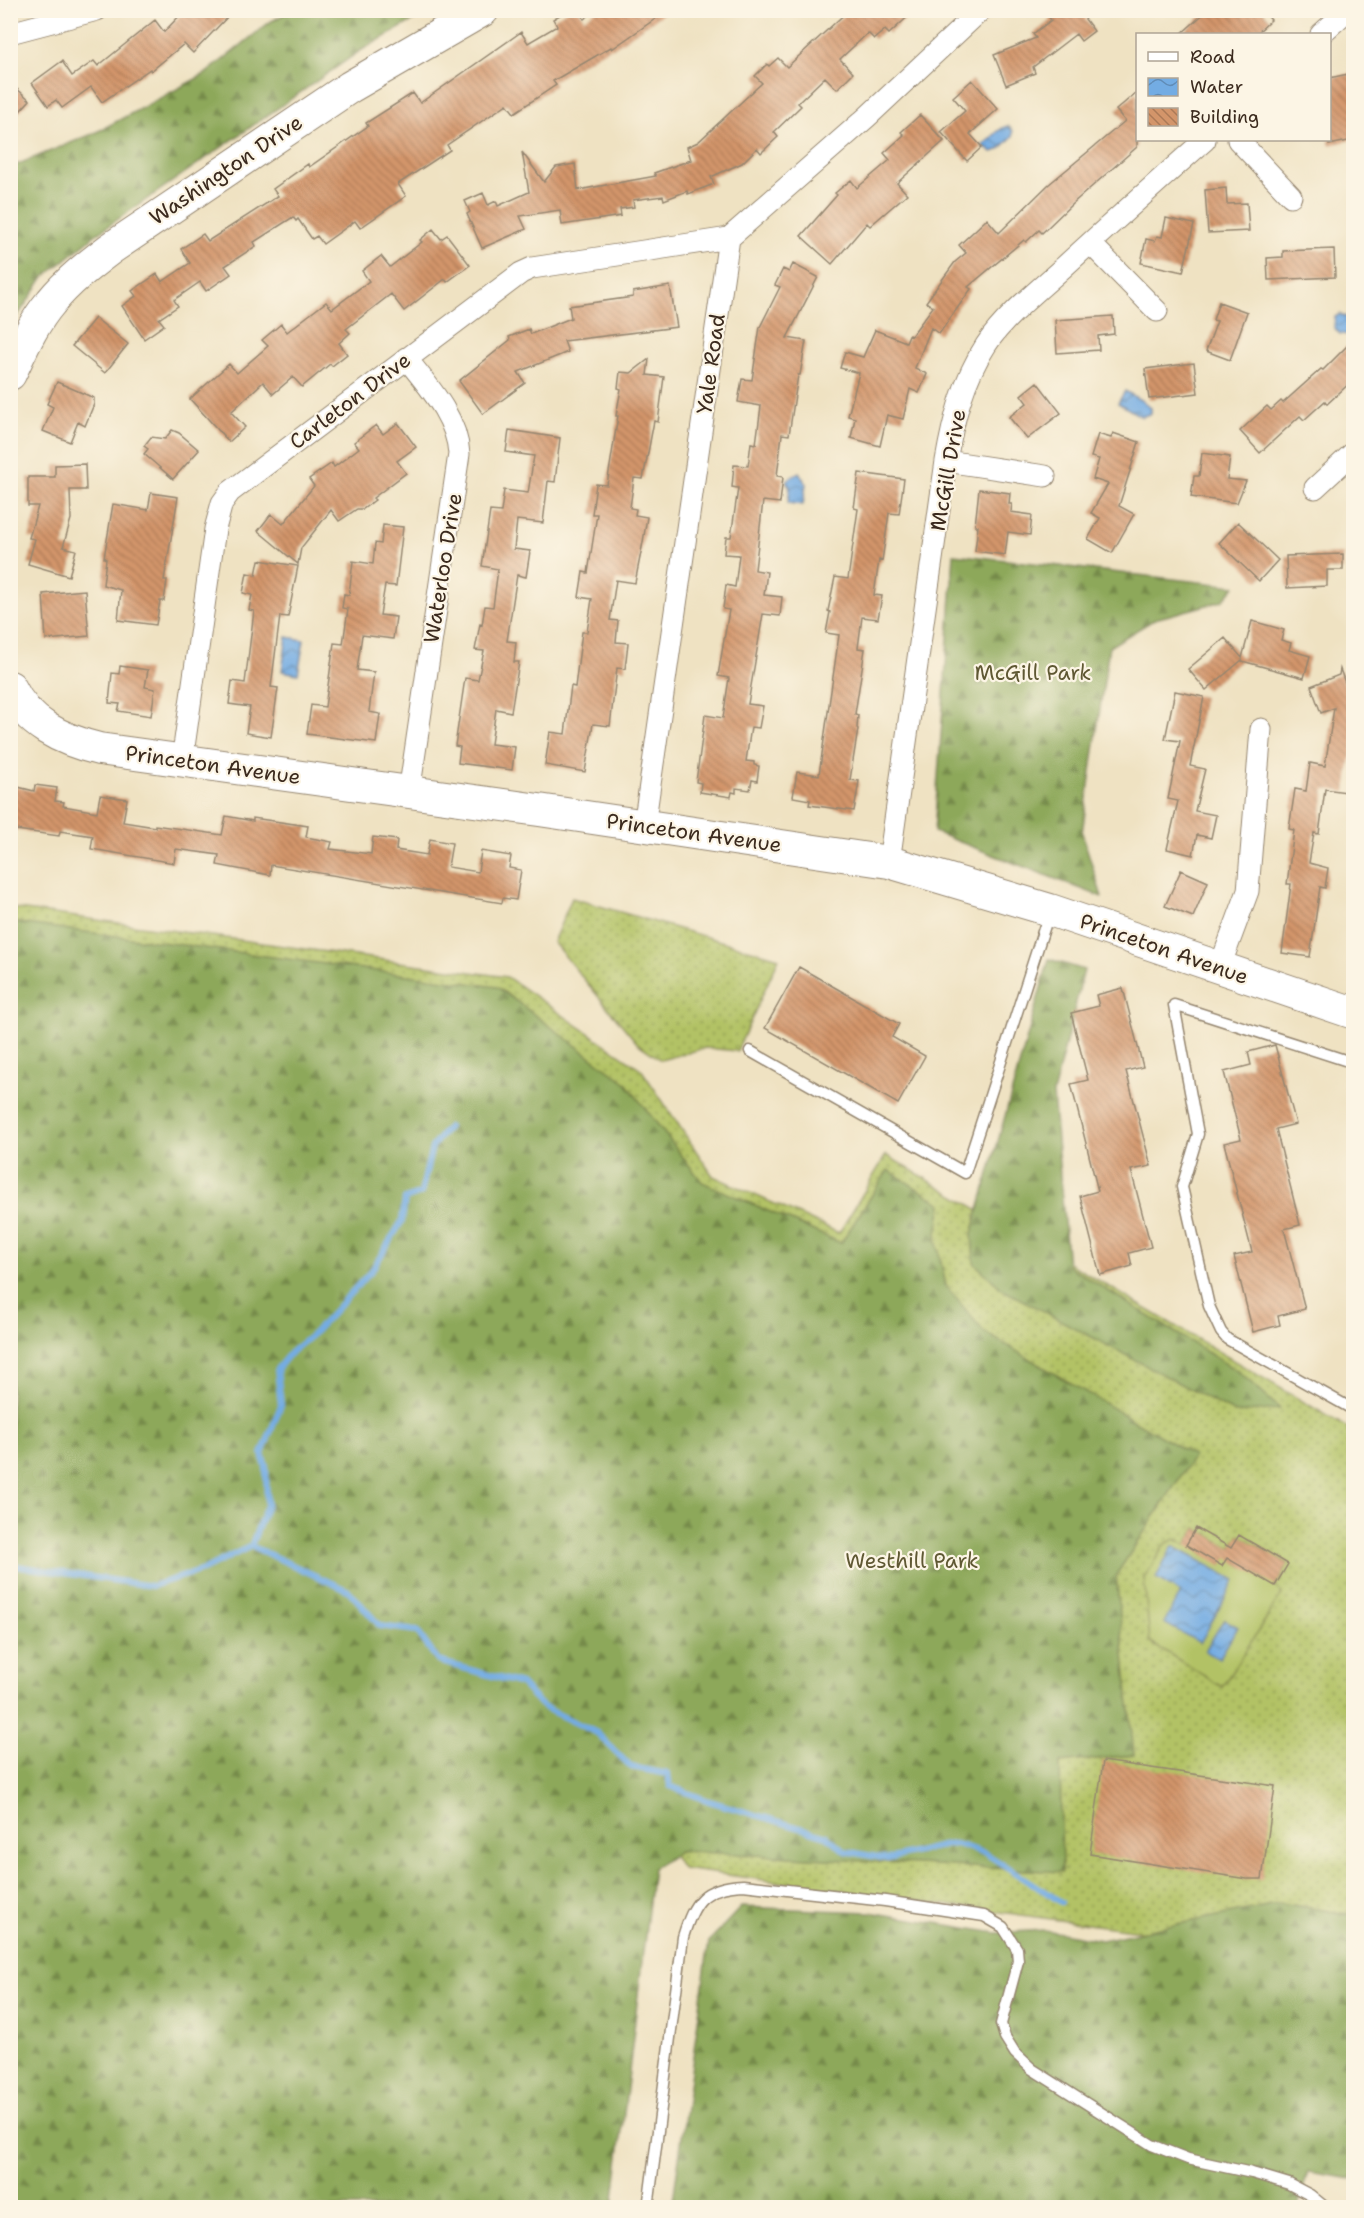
<svg xmlns="http://www.w3.org/2000/svg" width="1364" height="2218" viewBox="0 0 1364 2218" font-family="'Shantell Sans',sans-serif">
<style>
.grass{fill:url(#grass-dots);stroke:#767642;stroke-width:1.5}
.forest{fill:url(#forest-firs);stroke:#64693c;stroke-width:1.5}
.garden{fill:#b2c265;stroke:#767642;stroke-width:1.5}
.water{fill:url(#water-waves);stroke:#576b80;stroke-width:1.5}
.lines{fill:none;stroke-linecap:round;stroke-linejoin:round}
.stream{stroke:#73ace3;stroke-width:6}
.building{fill:url(#building-back-hatch)}
.lane-casing{stroke:#958670;stroke-width:13}
.street-casing{stroke:#958670;stroke-width:23}
.secondary-casing{stroke:#958670;stroke-width:34}
.lane{stroke:#fff;stroke-width:10}
.street{stroke:#fff;stroke-width:21}
.secondary{stroke:#fff;stroke-width:32}
.labels{text-anchor:middle;dominant-baseline:central;stroke-width:4.5;stroke-linejoin:round;paint-order:stroke}
.street-label{font-size:21px;fill:#3b2a1e;stroke:#fcf5e5}
.park-label{font-size:21px;fill:#5f5833;stroke:#fcf5e5}
</style>
<defs>
<pattern id="grass-dots" width="8" height="8" patternUnits="userSpaceOnUse" patternTransform="scale(1.5)"><rect width="8" height="8" fill="#b2c265"/><path d="M2 2h.1M6 6h.1" fill="none" stroke="#929e53" stroke-width="1.8" stroke-linecap="round"/></pattern>
<pattern id="forest-firs" width="22" height="20" patternUnits="userSpaceOnUse" patternTransform="scale(1.5)"><rect width="22" height="20" fill="#8da85a"/><path d="M5 1l3.5 6h-7zM16 11l3.5 6h-7z" fill="#74894a"/></pattern>
<pattern id="water-waves" width="16" height="10" patternUnits="userSpaceOnUse" patternTransform="scale(1.5)"><rect width="16" height="10" fill="#73ace3"/><path d="M0 5q4-4 8 0t8 0" fill="none" stroke="#608cb7"/></pattern>
<pattern id="building-back-hatch" width="6" height="6" patternUnits="userSpaceOnUse" patternTransform="scale(1.5)"><rect width="6" height="6" fill="#d3956a"/><path d="M-1 5l2 2M0 0l6 6M5-1l2 2" fill="none" stroke="#ac7a57"/></pattern>
</defs>
<rect width="100%" height="100%" fill="#fcf5e5"/>
<filter id="ink" filterUnits="userSpaceOnUse"><feTurbulence type="fractalNoise" baseFrequency=".0167" numOctaves="2"/><feDisplacementMap in="SourceGraphic" scale="12" xChannelSelector="R" yChannelSelector="G"/><feConvolveMatrix kernelMatrix="1 2 1 2 8 2 1 2 1" color-interpolation-filters="sRGB"/></filter>
<filter id="wash" filterUnits="userSpaceOnUse"><feTurbulence type="fractalNoise" baseFrequency=".008" numOctaves="4" result="noise"/><feDisplacementMap in="SourceGraphic" scale="24" xChannelSelector="R" yChannelSelector="G"/><feGaussianBlur stdDeviation="1.35" result="paint"/><feColorMatrix in="noise" values="0 0 0 0 0 0 0 0 0 0 0 0 0 0 0 0 0 1.4 0 .05"/><feComposite in="paint" operator="in"/></filter>
<g filter="url(#wash)">
<rect width="100%" height="100%" fill="#efe2c2"/>
<path class="grass" d="M572 898 779 958 737 1051 705 1048 661 1060 637 1043 553 942Z
M11 908 507 977 641 1069 713 1176 839 1233 886 1155 1353 1431V1960L683 1869 292 1378 11 1009Z"/>
<path class="forest" d="M290 11H430L360 51 94 236 43 278 11 326V167L95 133 205 74 270 22Z
M954 554 1235 586 1222 601 1155 619 1109 647 1082 833 1102 897 934 832Z
M11 922 497 987 625 1082 702 1182 841 1243 888 1170 942 1204 936 1239 946 1286 984 1332 1194 1456 1116 1575 1134 1755 1060 1763 1062 1872 680 1851 653 1868 613 2207H11Z
M1049 959 1084 970 1053 1094 1068 1266 1239 1372 1280 1409 1235 1413 1003 1290 974 1263 972 1234Z
M1281 1903 1353 1915V2179L1308 2172 1298 2207 672 2208 709 1941 741 1907 870 1912 996 1933 1045 1930 1101 1940Z"/>
<path class="garden" d="M1196 1528 1231 1548 1239 1535 1288 1564 1275 1586 1282 1594 1222 1687 1150 1642 1144 1578 1165 1544 1175 1539 1186 1545Z"/>
<path class="water" d="M1008 126 1013 131V136L999 150 992 152 988 148H984L983 144C992 141 996 128 1008 126Z
M1340 314 1353 321V335L1340 334 1334 327 1335 317Z
M1125 391 1144 402 1151 408V413L1142 417 1118 403Z
M799 472 806 484 803 505 788 503 790 487 786 481Z
M287 637 304 640 298 674 282 671Z
M1173 1546 1235 1580 1200 1643 1164 1623 1181 1593 1156 1578Z
M1224 1619 1238 1627 1219 1659 1205 1651Z"/>
<g class="lines">
<path class="stream" d="M251 1546 349 1591 380 1626 417 1631 438 1661 521 1684 543 1707 597 1733 631 1767 668 1774 670 1786 709 1801 827 1836 845 1851 888 1859 946 1845 956 1844 985 1853 1061 1902
M10 1565 152 1586 203 1570 251 1546 267 1505 266 1467 262 1454 281 1405 277 1369 291 1352 313 1334 372 1270 402 1221 405 1199 421 1193 432 1147 448 1127"/>
</g>
<g id="blocks">
<path class="building" d="M185 10H234L193 53 184 44 151 71 150 69 102 102 91 87 62 108 56 100 48 106 32 83 62 61 72 76 94 61 98 66 155 20 164 32Z
M568 10H579L584 19 597 10H668L612 49 611 47 553 81 556 85 514 113 507 104 447 145 450 150 398 184 406 196 360 228 355 221 323 244 317 236 312 239 298 219 296 221 293 217 254 242 256 246 225 266 231 274 206 291 200 282 174 300 178 306 159 319 164 325 144 339 122 306 136 296 132 291 157 274 162 282 190 263 181 249 203 234 208 241 278 196 273 189 308 164 309 167 368 126 366 123 413 93 420 103 521 32 528 43 557 26 553 19Z
M849 10H915L889 34 885 30 874 39 868 33 840 59 853 73 837 89 825 77 798 103 801 106 774 132 778 137 761 153 757 148 742 163 711 177 714 184 688 194 687 191 664 200 663 196 633 200 634 207 620 209 621 216 562 225 560 210 520 216 526 229 482 248 467 214 470 212 465 201 483 193 488 205 496 201 498 206 529 192 522 152 544 182 556 167 575 164 578 190 656 176 654 173 691 160 687 147 698 142 762 83 755 76 767 64 769 66 778 58 787 67Z
M1044 10H1095L1085 19 1094 31 1081 41 1076 34 1033 67 1035 73 1006 85 994 55 1036 38 1033 34 1051 20Z
M1208 10H1262L1271 20 1256 34H1181Z
M1353 73V140L1329 145V78Z
M972 80 998 109 970 134 982 147 967 161 941 132 965 111 953 97Z
M10 83 30 100 10 122Z
M1137 92V147L1072 204 1042 233 1039 230 1026 242 1024 240 968 287 971 289 939 334 931 328 915 368 927 374 919 393 910 389 903 419 887 415 880 446 851 438 855 418 848 416 859 373 840 368 845 352 863 357 875 330 906 342 909 335 911 336 933 307 926 302 955 262 966 253 959 245 987 219 999 233 1048 185 1125 121 1116 110Z
M920 115 944 141 897 183 907 194 870 226 867 223 832 264 801 236 837 195 835 193 851 180 857 188 890 160 884 153 904 135 901 132Z
M1226 188 1227 204 1247 203 1249 231 1208 233 1205 190Z
M1166 218 1194 224 1183 272 1141 263 1146 239 1155 241 1157 236 1162 237Z
M433 229 441 239 447 235 470 265 447 282 445 279 404 311 391 294 346 329 350 333 339 343 347 354 332 366 330 364 302 387 293 377 273 394 263 382 231 412 245 427 229 442 190 399 229 364 237 373 268 346 262 340 281 324 287 332 326 302 332 309 369 281 362 271 381 256 390 267 422 242 420 240Z
M1334 249 1335 277 1268 280 1267 258 1283 257V251Z
M793 264 818 277 787 338 806 341 800 375H798L789 435 782 434 777 476 783 477 780 503 763 501 755 570 767 572 764 595 782 597 780 616 763 614 748 704 763 706 759 728 751 727 746 761 754 762V765L759 766 757 781 752 780 750 790 736 788V793L732 792 731 797 700 792 701 783 696 782 705 715 723 718 729 678 718 676 729 610 723 609 726 585 735 587 739 555 724 554 726 537H731L738 488 732 487 734 465 748 466 751 443 756 444 761 406 738 402 742 379 752 380 760 327 780 287 775 285 783 269 789 272Z
M670 286 677 327 564 341 568 352 518 372 525 383 483 414 459 381 510 340 509 337 529 329 531 334 571 318 569 306 633 297V292Z
M1219 302 1247 312 1230 360 1206 351 1217 321 1213 320Z
M1113 316 1114 334 1098 336 1099 350 1057 353 1055 320Z
M95 318 128 344 105 373 72 346Z
M1353 340V380L1327 404 1325 401 1304 420 1300 416 1260 453 1240 431 1267 406 1271 410 1281 401 1283 403 1321 369 1323 370Z
M649 359 647 375 664 377 658 422 654 421 643 479 634 478 630 508 636 509 635 515 647 517 643 542 635 583 616 580 610 620 618 621 616 642 628 643 625 669 617 668 610 726 593 724 585 772 545 765 550 732 565 734 571 686 575 687 582 632H587L592 599 579 597 583 572 588 573 591 553 597 514H592L596 484 607 485 618 416H616L621 389 618 388 620 372 631 373Z
M1194 363 1198 393 1149 399 1145 369Z
M57 382 94 398V404L85 426 78 422 70 442 43 431 53 407 47 404Z
M1037 382 1061 413 1027 439 1009 417 1027 403 1021 395Z
M398 423 416 447 397 461 406 473 373 498 375 500 363 509H357L339 521 331 510 301 548 298 564 258 531 271 514 283 524 314 486 309 479 332 463 334 467 359 448 354 442 376 425 383 434Z
M172 430 179 433 199 450 173 479 144 454 148 449 144 446 151 437 165 439Z
M509 430 560 438 555 482 548 481 543 523 517 520 514 549 530 551 526 577 517 575 507 641 516 642 514 662H519L511 712 496 709 491 744 515 747 512 770 458 763 460 747 455 746 465 678 478 680 484 651 475 650 480 624 482 625 485 606 493 607 498 569 482 566 490 511 501 512 504 490 528 493 534 456 506 452Z
M1113 433 1139 442 1119 506 1134 514 1112 553 1088 539 1100 518 1091 513 1108 484 1093 479 1099 459 1091 457 1098 434 1111 438Z
M1202 453 1230 457 1227 479 1246 481 1237 503 1191 497 1194 476H1199Z
M85 464 86 490H70L71 519 63 547 76 550 69 576 28 564 35 539 29 538 38 506H28V477H55V465Z
M859 473 904 479 899 514 889 513 882 561 879 560 874 595 882 596 878 619 862 617 858 648 865 649 855 714 858 715 857 728 858 729 850 780 859 781 854 811 809 805 810 800 793 797 797 772 819 775 839 635 826 633 830 612 828 611 835 577 848 579 858 509 854 508Z
M979 489 1010 493 1009 504H1012L1011 512 1032 515 1030 535 1008 532 1005 555 975 551 978 526H975Z
M151 493 178 497 164 580H167L164 601H160L156 625 118 620 121 590 103 585 106 559 104 558 113 504 148 510Z
M1238 522 1278 560 1259 581 1219 543Z
M383 525 403 527 396 586 385 585 380 615 396 617 393 639 362 635 357 670 374 672 369 712 380 714 376 743 307 734 311 705 325 707 334 643 343 644 348 609 342 608 344 594 349 595 353 561 373 564 375 543 381 544Z
M1343 554V570H1327V586L1287 588 1286 556Z
M259 560 298 566 288 617 280 616 271 687 278 688 271 737 246 733 250 707 229 704 232 681 245 683 254 611 249 610 252 595 243 593 247 573 256 575Z
M85 590 89 636 46 640 43 594Z
M1252 621 1284 630 1281 640 1291 643 1289 650 1310 656 1304 678 1242 661V660L1206 690 1188 669 1225 638 1242 658Z
M120 666 148 670 145 687 155 689 151 716 118 711 120 704 109 703 112 673 119 674Z
M1340 669 1353 705V744L1346 792 1325 789 1319 834 1314 833 1309 863 1328 868 1325 888 1320 887 1310 957 1282 953 1291 884H1287L1294 830 1289 829 1295 789 1306 791 1310 763 1325 766 1334 708 1321 713 1311 686 1339 675Z
M1175 691 1204 697 1190 766 1205 769 1195 811 1216 815 1211 838 1197 835 1193 855 1167 849 1178 801 1168 799 1180 741 1165 739Z
M10 785 34 791 35 785 57 788 55 801 64 802 63 806 97 812 100 795 127 799 123 822 155 827V825L222 835 226 816 253 821V818L308 826 306 837 332 842 330 849 371 854 373 837 397 840 396 850 427 855 430 839 452 843 448 867 478 872 481 851 511 856 509 868 521 870 516 900 503 898 502 903 271 865 270 875 217 865 219 855 176 849 174 863 91 849 93 836 60 831 59 836 10 829Z
M1181 870 1208 882 1193 917 1165 906Z
M799 967 899 1024 892 1037 925 1056 898 1104 765 1028Z
M1123 988 1143 1067 1126 1071 1151 1166 1131 1170 1151 1247 1129 1253 1132 1266 1100 1275 1080 1196 1098 1191 1071 1084 1088 1080 1071 1013 1099 1006 1096 995Z
M1275 1045 1296 1124 1276 1129 1300 1225 1284 1229 1305 1309 1278 1316 1280 1325 1253 1332 1234 1256 1252 1252 1224 1143 1241 1139 1224 1072 1251 1065 1248 1052Z
M1196 1528 1231 1548 1239 1535 1288 1564 1275 1586 1227 1558 1222 1566 1186 1545Z
M1103 1761 1275 1786 1262 1879H1247L1090 1854Z"/>
</g>
</g>
<g filter="url(#ink)">
<use href="#blocks" fill-opacity="0" stroke="#958670" stroke-width="1.5"/>
<g class="lines">
<g class="lane-casing">
<path id="lane" d="M750 1051 965 1173 1049 913
M1354 1063 1174 1005 1198 1134 1182 1187 1209 1306 1221 1332 1227 1339 1354 1410
M648 2208 683 1937C694 1901 703 1887 743 1885L885 1901 984 1916 1003 1927 1017 1949 1018 1961 1001 2024 1005 2037 1015 2053 1032 2069 1152 2145 1188 2159 1252 2173 1289 2184 1310 2195 1326 2208"/>
</g>
<g class="street-casing">
<path id="street" d="M10 33 97 10
M1321 34 1348 10
M1238 140 1291 196
M1090 243 1157 311
M406 358C428 386 457 417 459 454L409 793
M946 461 1045 476
M1315 488 1354 452
M182 761 215 529 222 503 230 492 521 273 532 268 729 238
M644 826 729 238 867 117 981 10
M889 862 946 461C953 421 963 380 986 345 1004 317 1041 288 1066 265 1112 223 1158 181 1205 140
M1219 969 1248 891 1261 729"/>
</g>
<g class="secondary-casing">
<path id="secondary" d="M10 374C22 349 33 323 51 302 68 281 89 265 110 249L350 87 483 10
M10 687C27 724 62 740 99 749L539 810 889 862 1050 910 1354 1013"/>
</g>
<use href="#lane" class="lane"/>
<use href="#street" class="street"/>
<use href="#secondary" class="secondary"/>
</g>
</g>
<g class="labels">
<g class="street-label">
<text transform="translate(226 170) rotate(-34)">Washington Drive</text>
<text transform="translate(711 364) rotate(-82)">Yale Road</text>
<text transform="translate(350 401) rotate(-37)">Carleton Drive</text>
<text transform="translate(948 470) rotate(-80)">McGill Drive</text>
<text transform="translate(443 568) rotate(-81)">Waterloo Drive</text>
<text transform="translate(213 765) rotate(8)">Princeton Avenue</text>
<text transform="translate(694 833) rotate(8)">Princeton Avenue</text>
<text transform="translate(1164 949) rotate(19)">Princeton Avenue</text>
</g>
<g class="park-label">
<text x="1033" y="673">McGill Park</text>
<text x="912" y="1561">Westhill Park</text>
</g>
</g>
<rect width="1364" height="2218" fill="none" stroke="#fcf5e5" stroke-width="36"/>
<rect x="1136" y="33" width="195" height="108" fill="#fcf5e5" stroke="#afa495" stroke-width="1.5"/>
<rect x="1148" y="52" width="30" height="9" fill="#ffffff" stroke="#afa495" stroke-width="1.5"/>
<text x="1190" y="63" font-size="18" fill="#3b2a1e">Road</text>
<rect x="1148" y="78" width="30" height="18" fill="url(#water-waves)" stroke="#afa495" stroke-width="1.5"/>
<text x="1190" y="93" font-size="18" fill="#3b2a1e">Water</text>
<rect x="1148" y="108" width="30" height="18" fill="url(#building-back-hatch)" stroke="#afa495" stroke-width="1.5"/>
<text x="1190" y="123" font-size="18" fill="#3b2a1e">Building</text>
</svg>
